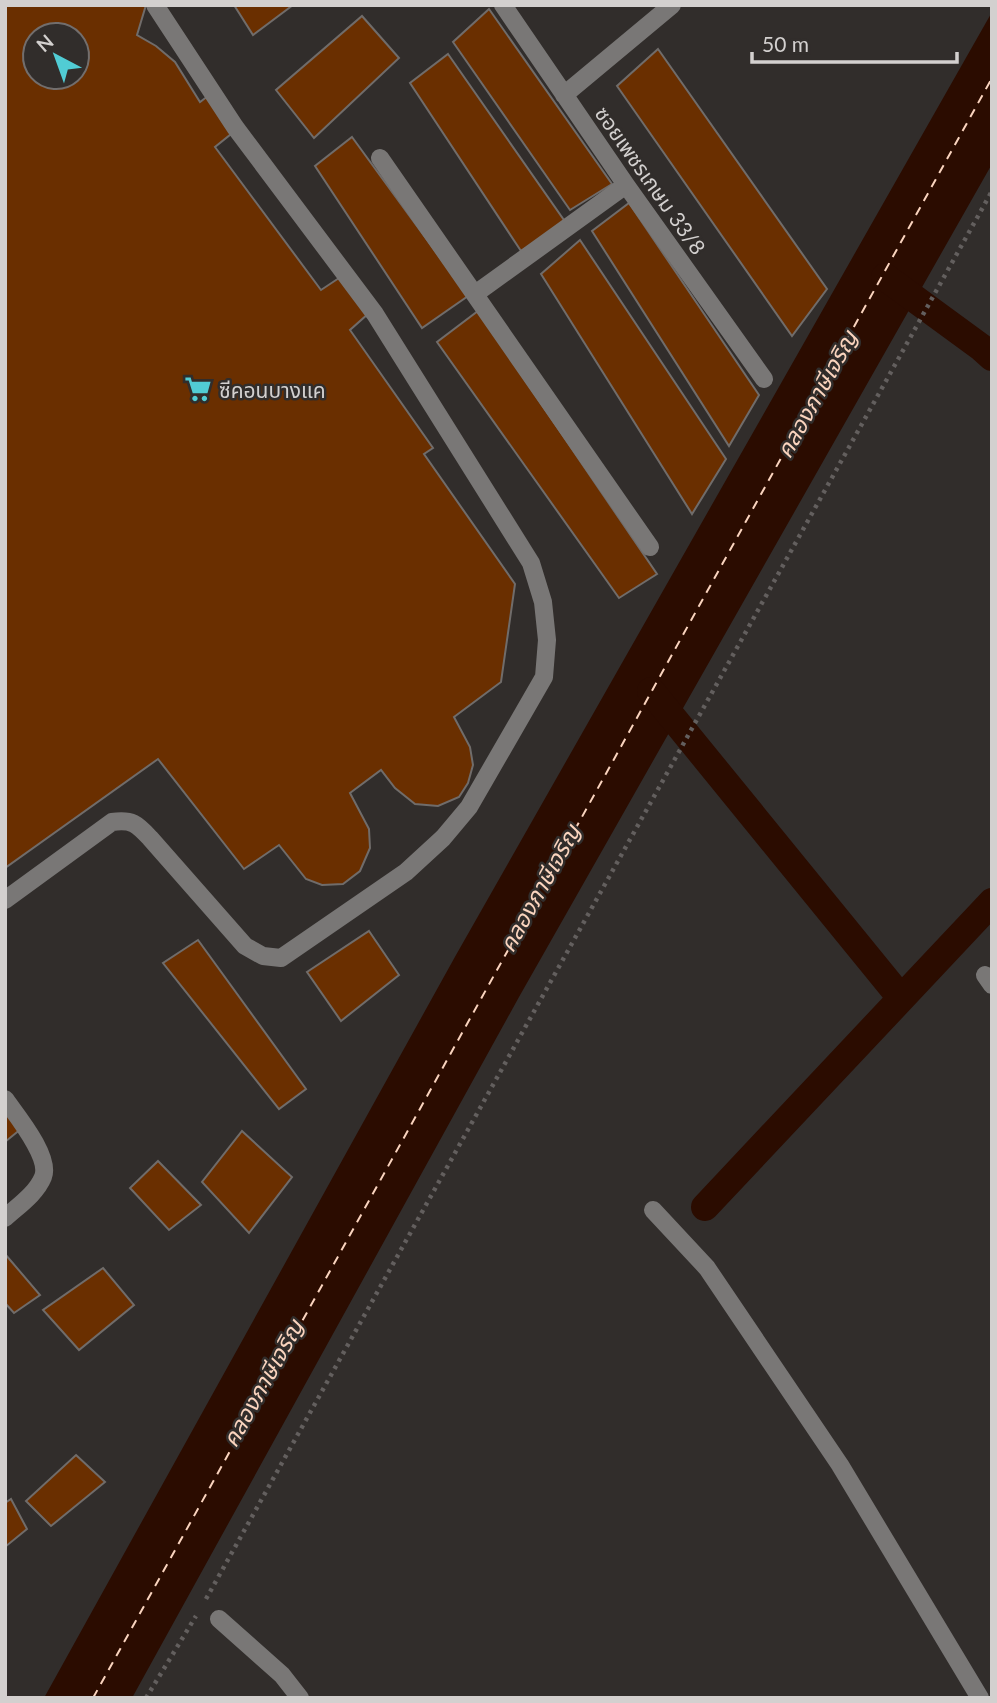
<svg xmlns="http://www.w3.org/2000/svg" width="997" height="1703" viewBox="0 0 997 1703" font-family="Lato,'Noto Sans Thai',sans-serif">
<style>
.water{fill:#2b0c00}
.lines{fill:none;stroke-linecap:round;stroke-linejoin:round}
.canal{stroke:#2b0c00;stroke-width:28}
.ferry{stroke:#fad4be;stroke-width:2;stroke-dasharray:9 7;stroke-linecap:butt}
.building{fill:#6a2f00;stroke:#706c6a;stroke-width:2;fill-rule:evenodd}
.path{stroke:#635f5e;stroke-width:4.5;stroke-dasharray:3.5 5;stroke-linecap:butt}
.minor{stroke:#797776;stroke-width:18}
.labels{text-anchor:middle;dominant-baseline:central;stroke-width:5;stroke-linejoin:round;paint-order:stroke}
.street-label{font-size:21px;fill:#d3d0cf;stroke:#312d2b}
.poi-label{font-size:21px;fill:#d3d0cf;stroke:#312d2b;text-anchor:start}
.water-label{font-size:23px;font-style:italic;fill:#fad4be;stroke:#312d2b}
</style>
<rect width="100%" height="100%" fill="#312d2b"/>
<path class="water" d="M992 12V164L519 997 132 1698H44L456 955Z"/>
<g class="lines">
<path class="canal" d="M885 277 982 348 992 357
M651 691 901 998
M705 1207 992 902"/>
<path class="ferry" d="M93 1698 992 78"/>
</g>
<path class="building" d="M5 5H146L137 35 156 46 175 62 200 102 208 96 236 130 215 147 321 290 342 276 369 313 350 330 433 448 424 454 515 584 501 682 454 717 470 747 473 765 468 783 459 797 438 806 415 804 395 788 381 770 350 793 369 829 370 848 360 871 343 884 322 885 306 879 279 845 244 869 158 759 5 868ZM35 35H77V77H35Z
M234 5H293L253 35Z
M489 9 612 184 570 210 453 42Z
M362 16 399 58 314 138 276 90Z
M658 49 827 289 792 336 617 86Z
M448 54 566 223 521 251 410 83Z
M352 137 468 296 422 328 315 166Z
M629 203 759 395 729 446 592 231Z
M580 240 726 459 692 514 541 274Z
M478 311 657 574 619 598 437 342Z
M369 931 399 975 341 1021 307 972Z
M198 940 306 1089 279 1109 163 963Z
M5 1104 22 1128 5 1142Z
M242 1131 292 1177 249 1233 202 1182Z
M158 1161 201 1205 169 1230 130 1188Z
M5 1254 40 1295 14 1313 5 1303Z
M103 1268 134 1305 79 1350 43 1310Z
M76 1455 105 1482 51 1526 26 1501Z
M11 1499 27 1529 5 1547V1503Z"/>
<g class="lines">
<path class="path" d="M206 1599 992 191
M146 1698 196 1616"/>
<path class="minor" d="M503 5 626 185 764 379
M564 95 672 5
M380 158 650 547
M475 294 626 185
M5 900 112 822C132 819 137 824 150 838L245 946 263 956 281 958 406 872 443 838 469 807 544 677 547 640 543 602 531 563 375 314 235 127 155 5
M985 975 992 985
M5 1099C17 1116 51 1157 43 1177 36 1194 18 1206 5 1218
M653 1210 707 1268 840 1465 980 1698
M219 1619 282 1675 300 1698"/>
</g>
<defs>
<g id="supermarket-bare" transform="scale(2.1)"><path d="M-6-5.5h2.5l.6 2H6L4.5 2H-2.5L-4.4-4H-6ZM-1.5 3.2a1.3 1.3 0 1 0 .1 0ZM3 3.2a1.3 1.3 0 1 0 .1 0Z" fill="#51ccd4" stroke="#312d2b" stroke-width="2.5" paint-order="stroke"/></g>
</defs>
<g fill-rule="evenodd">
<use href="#supermarket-bare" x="198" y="389"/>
</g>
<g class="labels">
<g class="street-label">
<text transform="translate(651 180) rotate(55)">ซอยเพชรเกษม 33/8</text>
</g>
<g class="poi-label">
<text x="219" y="389">ซีคอนบางแค</text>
</g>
<g class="water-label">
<text transform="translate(816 394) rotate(-61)">คลองภาษีเจริญ</text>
<text transform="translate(539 888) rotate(-61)">คลองภาษีเจริญ</text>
<text transform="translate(262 1383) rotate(-61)">คลองภาษีเจริญ</text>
</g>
</g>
<rect width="997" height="1703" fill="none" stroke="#d3d0cf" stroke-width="14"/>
<g transform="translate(56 56) rotate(319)"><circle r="33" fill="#312d2b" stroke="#726e6d" stroke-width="2"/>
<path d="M0-5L12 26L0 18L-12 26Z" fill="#51ccd4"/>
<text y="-10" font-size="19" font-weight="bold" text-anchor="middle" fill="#d3d0cf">N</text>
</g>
<path d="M752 52v10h205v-10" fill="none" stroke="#d3d0cf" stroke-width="3.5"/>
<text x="762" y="52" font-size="21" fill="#d3d0cf" stroke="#312d2b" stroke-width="5" paint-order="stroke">50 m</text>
</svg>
